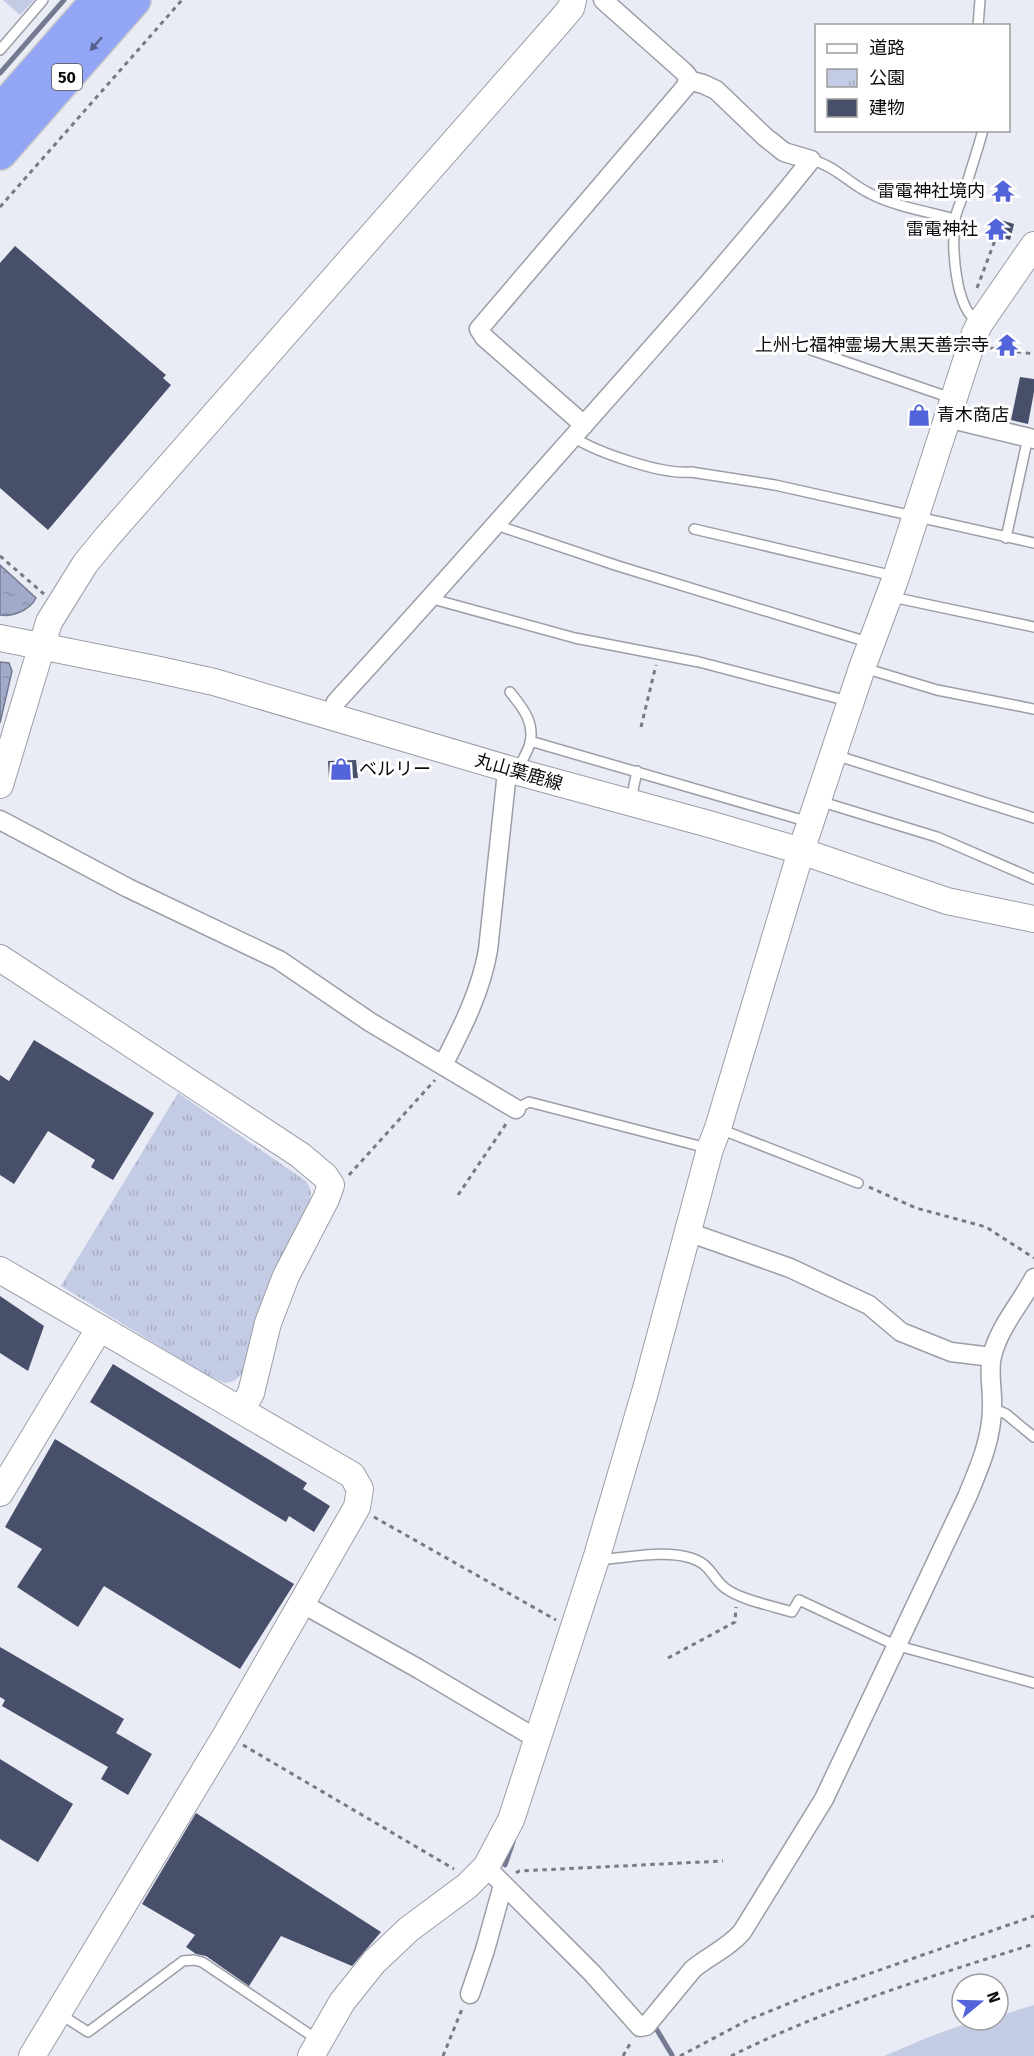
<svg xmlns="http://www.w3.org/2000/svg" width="1034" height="2056" viewBox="0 0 1034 2056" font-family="'Fira Sans','Noto Sans JP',sans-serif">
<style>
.grass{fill:#c4cbe4}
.park{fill:url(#park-tufts)}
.water{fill:url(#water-ripples);stroke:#747a91;stroke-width:1.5}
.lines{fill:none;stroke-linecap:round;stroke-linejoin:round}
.stream{stroke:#747a91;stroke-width:5}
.building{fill:#484f6a}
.lane-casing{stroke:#9b9ea7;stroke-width:12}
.street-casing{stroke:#9b9ea7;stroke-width:21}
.secondary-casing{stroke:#9b9ea7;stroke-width:28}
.highway-casing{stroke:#c9c9ca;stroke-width:36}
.path{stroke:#787a80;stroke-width:3;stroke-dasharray:4.5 4.5;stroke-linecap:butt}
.lane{stroke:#fff;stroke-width:9}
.street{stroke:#fff;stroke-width:18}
.secondary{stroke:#fff;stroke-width:26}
.highway{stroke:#93a6f6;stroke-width:33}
.oneway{fill:#55608e}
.labels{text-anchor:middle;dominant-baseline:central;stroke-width:6;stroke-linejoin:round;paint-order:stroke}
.shield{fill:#fff;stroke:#545456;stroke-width:1.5}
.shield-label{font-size:16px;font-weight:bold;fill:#0a0b0e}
.poi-label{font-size:18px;fill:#0a0b0e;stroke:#fff;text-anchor:end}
.street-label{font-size:18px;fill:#0a0b0e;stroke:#fff}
</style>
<defs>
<pattern id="park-tufts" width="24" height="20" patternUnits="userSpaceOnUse" patternTransform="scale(1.5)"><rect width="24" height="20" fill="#c4cbe4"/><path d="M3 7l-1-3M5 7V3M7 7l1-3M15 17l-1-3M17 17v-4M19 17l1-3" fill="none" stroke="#a7adc2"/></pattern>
<pattern id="water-ripples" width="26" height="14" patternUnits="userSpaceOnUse" patternTransform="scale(1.5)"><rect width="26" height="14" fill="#a2aac9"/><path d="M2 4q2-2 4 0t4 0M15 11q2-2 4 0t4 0" fill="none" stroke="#8a91ab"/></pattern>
</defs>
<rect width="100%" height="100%" fill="#e9ebf5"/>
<path class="grass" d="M3 0H34L20 15Z
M1034 2005V2056H884C919 2042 961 2020 998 2020V2016Z"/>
<path class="park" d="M178 1093 306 1181 311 1191 310 1201 262 1303 243 1373 234 1381 225 1383 206 1375 61 1286Z"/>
<path class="water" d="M0 565 36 598C30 610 13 617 0 615Z
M0 662 9 663 12 671 0 723Z"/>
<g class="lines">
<path class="stream" d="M0 73 64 0
M505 1865 513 1842
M657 2030 672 2055"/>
</g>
<path class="building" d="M994 218 1014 224 1010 240 989 233Z
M15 246 166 375 163 378 171 385 48 530 0 488V263Z
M1020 377 1034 379V392L1028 424 1011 420Z
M356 760 358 778 329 779 328 761Z
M34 1040 154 1113 113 1180 91 1167 95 1160 48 1131 14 1184 0 1175V1075L9 1081Z
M0 1296 44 1326 28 1371 0 1353Z
M113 1364 307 1483 303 1489 330 1506 314 1532 289 1516 286 1522 90 1402Z
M55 1439 294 1584 240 1669 104 1586 78 1627 17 1587 42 1549 5 1527Z
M0 1647 124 1719 116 1733 152 1754 128 1795 101 1779 108 1767 2 1706 5 1700 0 1697Z
M0 1759 73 1804 38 1862 0 1839Z
M196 1813 311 1887 381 1932 352 1966 281 1936 249 1986 206 1956 196 1954 186 1947 195 1935 142 1904Z"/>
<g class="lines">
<g class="lane-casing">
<path id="lane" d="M978 26 980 0
M0 50 43 0
M811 160C835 165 849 184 871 194 894 206 929 212 955 219
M978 322C954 307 952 246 955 220 956 211 961 202 964 193 970 172 977 152 983 130
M800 346 951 398
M573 437C598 453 663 475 691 472L775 485 1034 543
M497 522 505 528 618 566 871 643
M694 529 894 576
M1006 538 1028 437
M433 596 440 601 575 638 699 662 848 701
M892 597 1034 627
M864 668 937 690 1034 709
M510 692C522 707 535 722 530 743 528 752 521 761 518 770
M530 741 809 822
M835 755 1034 818
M631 800 637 771
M819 801 937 837 1034 879
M516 1109 529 1102 707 1148
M720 1129 858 1183
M992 1408 1006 1414 1034 1437
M598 1556 606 1559C633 1557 665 1550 691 1558 712 1565 711 1577 725 1588 741 1600 773 1606 792 1612L799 1600 895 1645 1034 1683
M60 2014 88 2032 183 1961 194 1960 202 1962 318 2040"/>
</g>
<g class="street-casing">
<path id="street" d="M947 418 1034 439
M584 425 484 337 479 329 687 85V75L683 71 603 0
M330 717 336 702C414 617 490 531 566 445 649 351 733 258 811 160L784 152 764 136 716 90 703 84 688 80
M0 820 128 888 279 960 370 1022 516 1109
M443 1065C462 1028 481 991 488 950L506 781 509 769
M688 1232 790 1268 869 1305 901 1332 951 1352 992 1357
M301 1603 419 1669 537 1739
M486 1867 592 1973 640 2027 646 2026 693 1969C710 1955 727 1949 742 1932L824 1799 967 1497C979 1468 992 1439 992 1407 993 1391 988 1372 992 1356 999 1327 1021 1303 1034 1278
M470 1994 485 1950 503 1885"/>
</g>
<g class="secondary-casing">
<path id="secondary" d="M0 638 155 669 214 682 522 773 709 824 801 851 947 901 1034 919
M0 785 49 622 85 564 107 537 560 21 571 8 573 0
M0 958 300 1155 325 1176 331 1185 326 1199 286 1276 268 1323 251 1393 241 1410
M0 1270 352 1475 360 1489 357 1507 226 1735 32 2056
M0 1493 99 1329
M311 2056 342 2002 374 1962 409 1929 467 1886 486 1867 511 1820 597 1556 645 1392 710 1149 718 1128 801 851 862 668 896 577 975 333 980 323 1034 245"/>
</g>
<g class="highway-casing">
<path id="highway" d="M0 112 98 0
M0 153 134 0"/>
</g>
<path class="path" d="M0 207 182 0
M977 288 997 235
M990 348 1034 354
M0 556 44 594
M641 727 656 665
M349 1175 435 1080
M869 1187 916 1208 986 1227 1034 1258
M458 1195 508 1121
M374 1517 556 1620
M668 1658 735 1622 736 1607
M243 1745 454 1869
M516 1873 519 1871 723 1861
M443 2056 462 2009
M623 2056 631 2042
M680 2056 748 2020 817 1992 1034 1916
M731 2056C827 2008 932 1976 1034 1944"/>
<use href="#lane" class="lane"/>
<use href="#street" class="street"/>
<use href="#secondary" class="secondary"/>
<use href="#highway" class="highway"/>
</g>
<defs><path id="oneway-solid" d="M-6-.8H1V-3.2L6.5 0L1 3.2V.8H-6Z" transform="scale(1.5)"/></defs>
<use class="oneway" href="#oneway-solid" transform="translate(96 44) rotate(131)"/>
<defs>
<g id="temple-bare" transform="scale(1.8)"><path d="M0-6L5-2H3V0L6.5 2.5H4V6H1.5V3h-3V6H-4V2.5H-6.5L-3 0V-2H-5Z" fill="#5363d9" stroke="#fff" stroke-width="2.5" paint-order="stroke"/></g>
<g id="shop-bare" transform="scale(1.8)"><path d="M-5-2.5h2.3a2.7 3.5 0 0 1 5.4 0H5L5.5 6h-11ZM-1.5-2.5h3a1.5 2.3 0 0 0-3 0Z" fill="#5363d9" stroke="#fff" stroke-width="2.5" paint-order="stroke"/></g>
</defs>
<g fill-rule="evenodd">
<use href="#temple-bare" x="1003" y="191"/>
<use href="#temple-bare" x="996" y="229"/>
<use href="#temple-bare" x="1007" y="345"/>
<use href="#shop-bare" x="919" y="415"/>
<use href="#shop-bare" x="341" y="769"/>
</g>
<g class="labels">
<rect class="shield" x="52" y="64" width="30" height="26" rx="4.5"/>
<g class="shield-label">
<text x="67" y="77">50</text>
</g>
<g class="poi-label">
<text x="985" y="191">雷電神社境内</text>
<text x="978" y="229">雷電神社</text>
<text x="989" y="345">上州七福神霊場大黒天善宗寺</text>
<text x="937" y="415" text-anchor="start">青木商店</text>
<text x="359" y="769" text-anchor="start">ベルリー</text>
</g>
<g class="street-label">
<text transform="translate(519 772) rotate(16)">丸山葉鹿線</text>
</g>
</g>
<rect x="815" y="24" width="195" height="108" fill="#ffffff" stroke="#9d9d9f" stroke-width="1.5"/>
<rect x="827" y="44" width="30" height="9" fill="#ffffff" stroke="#9d9d9f" stroke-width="1.5"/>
<text x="869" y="54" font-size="18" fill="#0a0b0e">道路</text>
<rect x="827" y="69" width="30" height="18" fill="url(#park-tufts)" stroke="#9d9d9f" stroke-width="1.5"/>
<text x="869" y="84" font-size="18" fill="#0a0b0e">公園</text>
<rect x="827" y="99" width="30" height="18" fill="#484f6a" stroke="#9d9d9f" stroke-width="1.5"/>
<text x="869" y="114" font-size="18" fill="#0a0b0e">建物</text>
<g transform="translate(980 2002) rotate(71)"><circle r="28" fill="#ffffff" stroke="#9d9d9f" stroke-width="1.5"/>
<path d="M0-4.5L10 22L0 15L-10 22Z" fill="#5363d9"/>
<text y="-9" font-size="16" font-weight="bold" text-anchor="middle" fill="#0a0b0e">N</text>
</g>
</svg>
